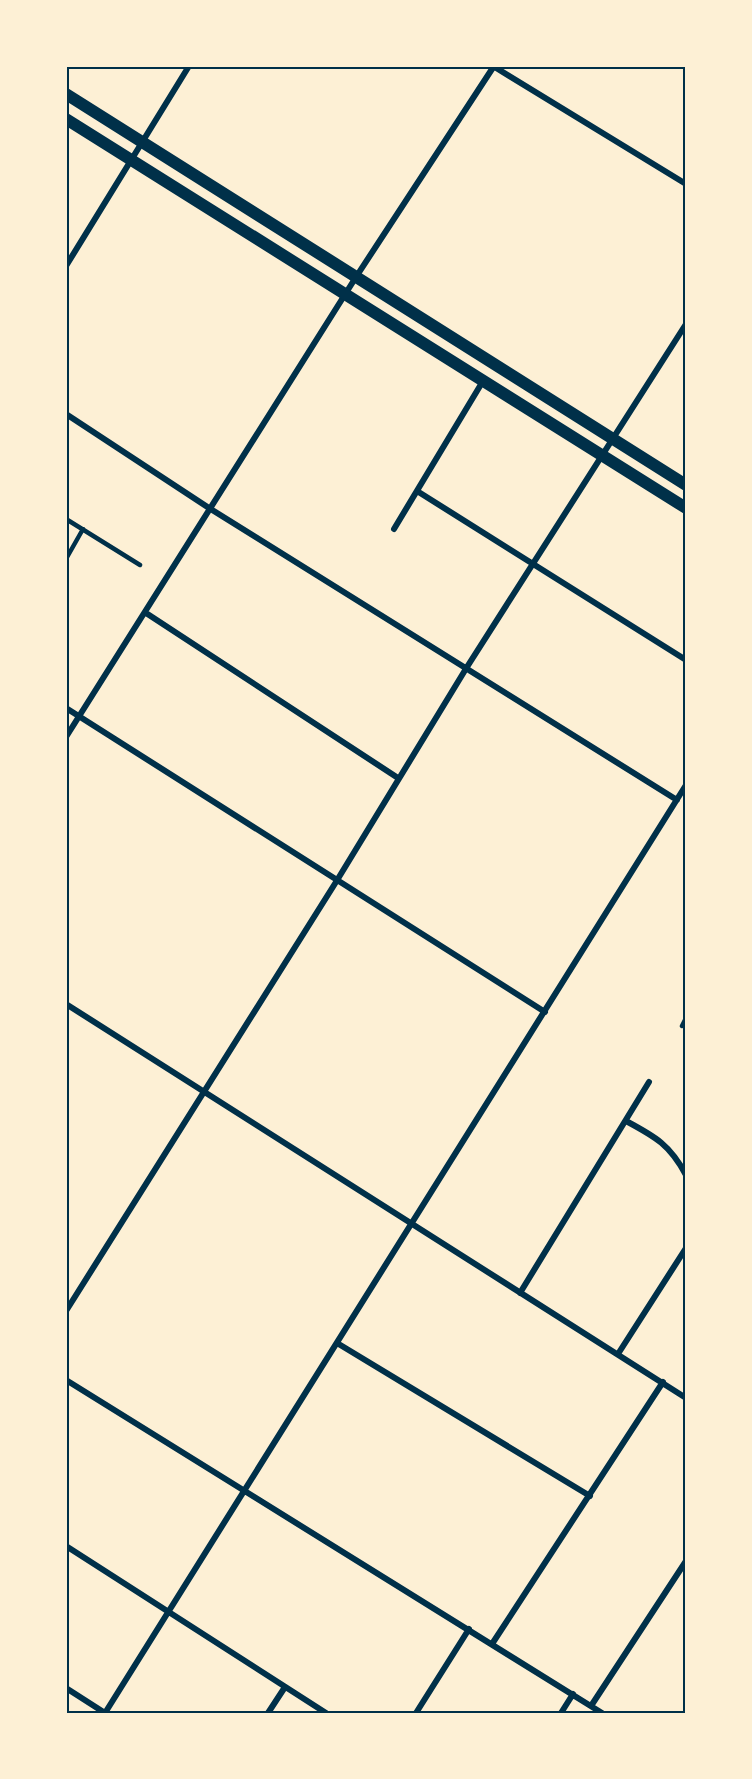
<svg xmlns="http://www.w3.org/2000/svg" width="752" height="1779" viewBox="0 0 752 1779" font-family="Roboto,sans-serif">
<style>
.lines{fill:none;stroke-linecap:round;stroke-linejoin:round}
.service{stroke:#003049;stroke-width:4.5}
.minor{stroke:#003049;stroke-width:6}
.secondary{stroke:#003049;stroke-width:12}
.neatline{fill:none;stroke:#003049;stroke-width:2}
</style>
<rect width="100%" height="100%" fill="#fdf0d5"/>
<g class="lines">
<path class="service" d="M66 519 140 565
M66 559 83 529
M682 1026 686 1018"/>
<path class="minor" d="M493 66 686 184
M66 266 189 66
M66 414 209 508 677 800
M417 491 686 660
M394 529 483 381
M146 613 398 778
M66 708 545 1012
M66 737 356 277 494 66
M66 1004 686 1398
M626 1121C656 1137 670 1145 686 1175
M520 1293 649 1082
M66 1311 336 882 467 667 686 324
M337 1343 590 1496
M618 1354 686 1248
M66 1380 602 1713
M66 1546 326 1713
M492 1644 663 1382
M66 1688 105 1713
M591 1706 686 1561
M105 1713 686 785
M268 1713 285 1687
M416 1713 469 1629
M561 1713 573 1694"/>
<path class="secondary" d="M66 94 686 485
M66 119 686 508"/>
</g>
<rect width="752" height="1779" fill="none" stroke="#fdf0d5" stroke-width="135"/>
<rect x="68" y="68" width="616" height="1644" class="neatline"/>
</svg>
